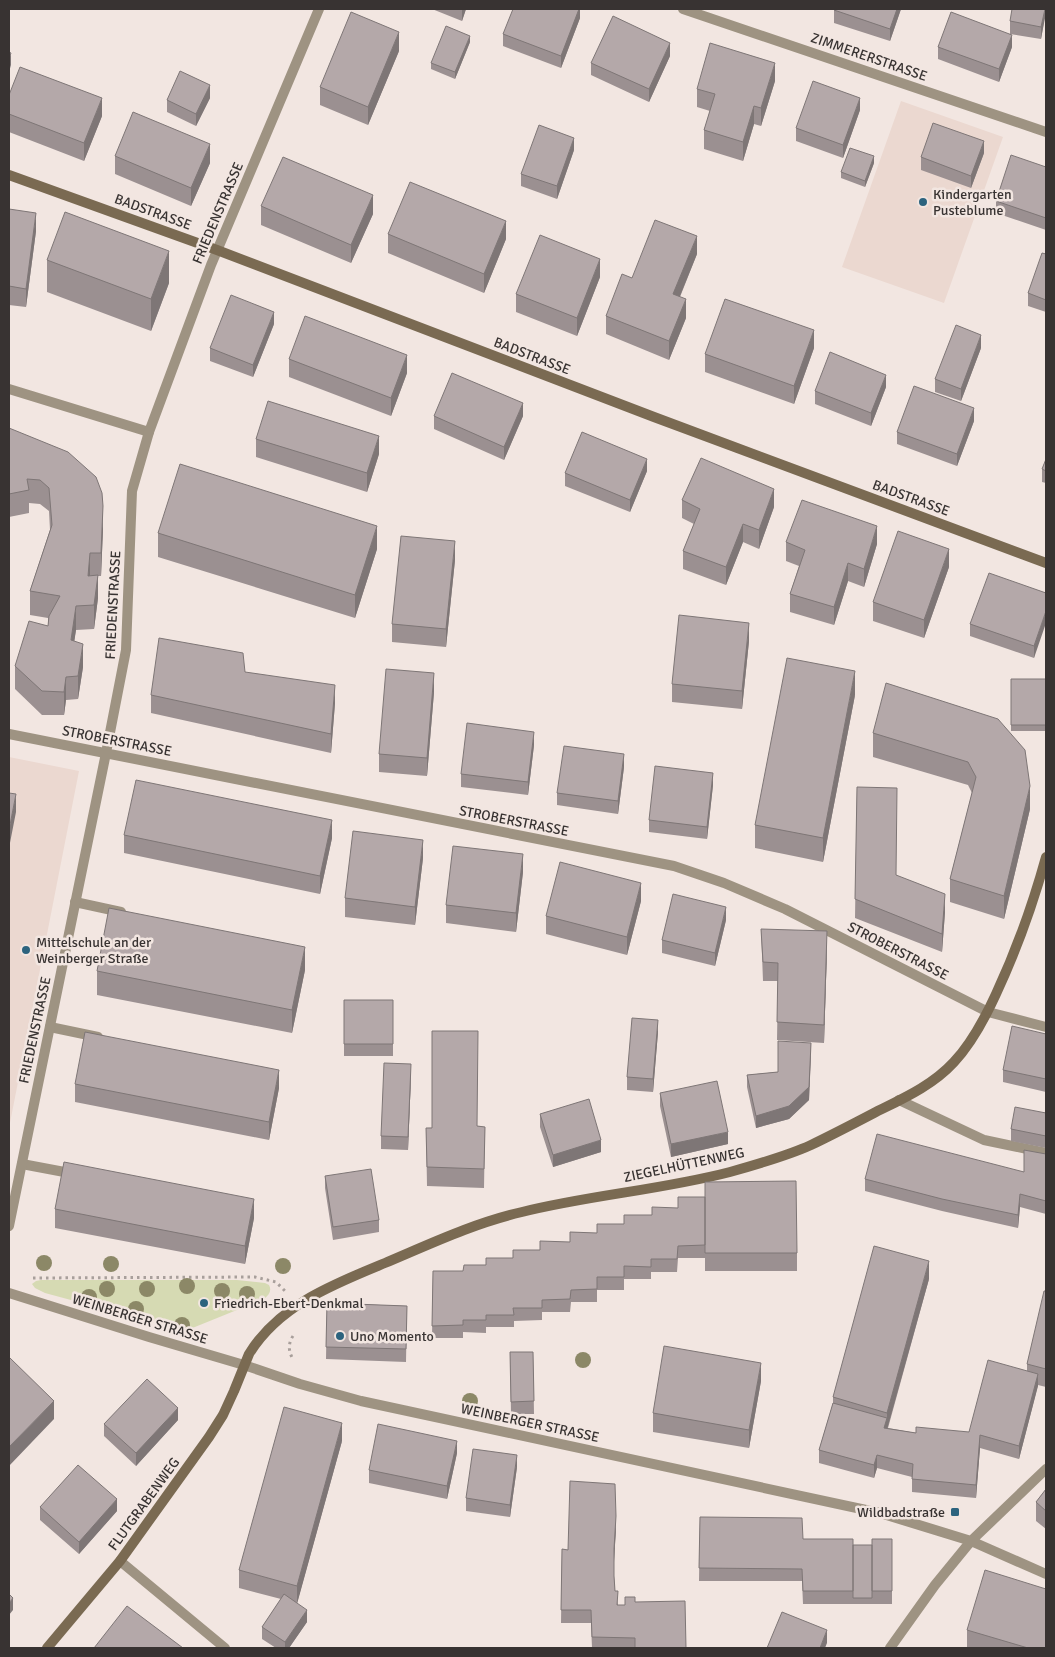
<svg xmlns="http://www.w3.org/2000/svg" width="1055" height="1657" viewBox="0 0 1055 1657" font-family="Signika,sans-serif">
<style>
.built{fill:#ebd8d0}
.green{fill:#d6dab3}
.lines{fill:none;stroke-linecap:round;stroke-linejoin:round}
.path{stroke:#a89f9b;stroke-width:3;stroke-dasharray:2.5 4;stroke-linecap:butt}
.lane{stroke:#9e9382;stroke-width:10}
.street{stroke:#9e9382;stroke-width:10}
.secondary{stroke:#7a6a52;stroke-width:10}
.tree{fill:#8c8867}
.wall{fill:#9b9091}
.shaded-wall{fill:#7e7676}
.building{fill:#b4a8a9;stroke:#7e7676}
.poi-dot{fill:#2c637e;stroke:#f2e6e1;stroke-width:2}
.labels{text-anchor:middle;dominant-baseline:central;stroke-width:5;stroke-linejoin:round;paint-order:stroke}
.street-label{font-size:14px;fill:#383332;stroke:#f2e6e1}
.poi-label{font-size:14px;fill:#383332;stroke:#f2e6e1;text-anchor:start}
</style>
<rect width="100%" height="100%" fill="#f2e6e1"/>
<path class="built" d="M901 101 1003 137 944 303 842 267Z
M9 757 79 771 9 1128Z"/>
<path class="green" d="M41 1280H237L265 1283 269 1285C272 1291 269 1295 264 1299L190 1329 182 1330 45 1293 35 1288 32 1284 36 1281Z"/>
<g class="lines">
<path class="path" d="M33 1278 255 1277 276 1282 285 1291
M293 1336C288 1343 288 1353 294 1360"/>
<path class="lane" d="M9 389 149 432
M75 902 121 912
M988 1012 1046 1027
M50 1027 98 1037
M899 1100 984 1140 1046 1153
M22 1164 75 1174"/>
<path class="street" d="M683 9 1046 132
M9 734 674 866 724 883 785 909 988 1012
M9 1226 106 753 126 650 132 491 149 432 211 265 319 9
M9 1293 149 1337 244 1365 300 1384 361 1401 880 1513 971 1541 1046 1574
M120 1561 225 1648
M890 1648 935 1585 971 1541 1046 1469"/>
<path class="secondary" d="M9 175 217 250 654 417 1046 563
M47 1648 120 1561 209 1437 223 1415 234 1391 249 1354C279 1305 334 1284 385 1263 430 1244 474 1223 522 1212 590 1195 661 1190 730 1172 755 1165 787 1156 811 1145 832 1135 853 1124 874 1113 902 1099 932 1086 954 1062 972 1043 985 1018 996 994 1017 949 1033 904 1046 857"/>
</g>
<g class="tree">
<circle cx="44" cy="1263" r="8"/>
<circle cx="111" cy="1264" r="8"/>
<circle cx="283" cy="1266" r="8"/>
<circle cx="187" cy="1286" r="8"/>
<circle cx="107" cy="1289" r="8"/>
<circle cx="147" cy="1289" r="8"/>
<circle cx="222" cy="1291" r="8"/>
<circle cx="247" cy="1294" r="8"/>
<circle cx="89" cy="1297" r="8"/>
<circle cx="136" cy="1309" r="8"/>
<circle cx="182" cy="1325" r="8"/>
<circle cx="583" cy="1360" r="8"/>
<circle cx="470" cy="1401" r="8"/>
</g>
<path class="wall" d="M432 9H466L462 21Z
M580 9V18L561 68 503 46V34Z
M901 9 890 41 834 23V10Z
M1046 9 1041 39 1010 34 1012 47 999 82 938 59V47L1010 34V21Z
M470 42 455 79 431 69V63Z
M399 51 368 125 320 105V87Z
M670 56 649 102 591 75V63Z
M775 81 761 126 754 124 743 161 704 149V130L710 111 697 107V89Z
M9 95 102 116 84 161 9 132Z
M210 98 196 126 167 112V100Z
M860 110 843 158 796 141V128Z
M574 150 557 199 521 186V174Z
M984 153 971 188 921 170V157Z
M115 156 210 163 191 206 115 174Z
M874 163 865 187 841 178V172Z
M1046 167V230L996 213V201Z
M261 206 373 214 351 263 261 225Z
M9 209 36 231 26 307 9 305Z
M388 234 506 239 484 293 388 253Z
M697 254 680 297 686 318 669 360 606 334V316L632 278Z
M1046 254V312L1028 306V293Z
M47 260 169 283 151 331 47 292Z
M600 277 577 336 516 312V294Z
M274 324 253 377 210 361V348Z
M814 348 794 404 705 372V354Z
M981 348 961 401 935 392V379Z
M289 359 407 373 391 416 289 377Z
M886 387 871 426 815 404V391Z
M434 416H523L504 460 434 429Z
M974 421 957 466 897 444V432Z
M9 428 103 529 101 576H98V598L94 629 76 630 74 641 83 667 78 699 66 700 64 715H42L15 689V666L48 626V618L30 615V591L50 530 49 511 40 504 29 503V513L9 517Z
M256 439 379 454 367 492 256 457Z
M1046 459V483L1042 482V469Z
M647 471 630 512 565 486V473Z
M682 500 774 507 759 549 743 542 726 585 683 569V551L694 524 682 518Z
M158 533 377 549 355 618 158 557Z
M786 542 877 544 864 587 848 581 834 625 790 612V594L799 566 786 561Z
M455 560 446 647 392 642V624Z
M949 567 924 638 873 621V602Z
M1046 593 1034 658 970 636V624Z
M749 641 742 709 672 702V684Z
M1011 679H1046V731H1011Z
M434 692 427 776 379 772V754Z
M151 695 335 703 331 753 151 713Z
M855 695 823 862 755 848V825Z
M998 719 1030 809 1004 919 950 902V879L972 793 968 785 873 757V733Z
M534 745 528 795 461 787V774Z
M624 767 618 814 557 805V793Z
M713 785 707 839 649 832V820Z
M857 787 896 875 945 912 942 952 855 918Z
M124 835 332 838 320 894 124 853Z
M423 858 415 925 345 917V898Z
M523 872 516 932 446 923V905Z
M641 901 627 955 546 934V916Z
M726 920 715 966 662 953V940Z
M761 929 827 950 824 1043 777 1040 778 981H763Z
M305 970 292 1033 97 995V971Z
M344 1000H393V1056H344Z
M658 1032 653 1092 627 1090V1077Z
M1046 1034V1092L1003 1082V1070Z
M811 1056 809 1100 789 1119 756 1128 747 1087V1075L778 1072Z
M411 1076 408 1150 381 1149V1136Z
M75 1084 279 1088 269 1140 75 1102Z
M660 1093 728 1144 671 1157 660 1106Z
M1046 1113V1148L1011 1141V1129Z
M540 1114 601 1152 553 1167 540 1127Z
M477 1126 485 1127 484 1188 427 1186 426 1128Z
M1046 1154V1214L1020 1207 1018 1228 942 1211 865 1191V1179L1024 1172Z
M325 1176 379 1220V1232L333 1240 325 1188Z
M55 1209 254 1218 245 1264 55 1228Z
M570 1232 797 1253V1271H705V1258H678L677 1272H651V1279H624V1290H597V1302H571L570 1312H542V1320L514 1321V1327H486V1333L463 1332V1338H432L433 1271H463L513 1258 540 1250 570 1242Z
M929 1279 888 1428 916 1433 969 1432 1027 1371V1364L1046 1291V1387L1038 1385 1019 1459 980 1448 976 1498 912 1492V1477L877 1468 874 1478 819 1463V1450L833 1403V1397Z
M327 1303 407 1306 406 1362 326 1359Z
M510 1352H533L534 1414H511Z
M761 1381 749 1448 653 1432V1413Z
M178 1420 136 1466 104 1436V1424Z
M342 1441 297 1603 307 1622 289 1648H276L262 1639V1627L281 1599 239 1588V1570Z
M457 1453 447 1499 369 1483V1470Z
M517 1467 510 1517 466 1511V1498Z
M1046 1489V1529L1036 1521V1502Z
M40 1507 117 1511 79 1554 40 1520Z
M700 1517 803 1539 853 1545H872L892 1539V1604H803L802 1581H699Z
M616 1528 614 1560V1576L615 1591 618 1605H625V1597L635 1602 686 1648H592L591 1623H561L562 1549 568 1550Z
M967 1630 1046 1648H967Z"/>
<path class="shaded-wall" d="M462 9H466L462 21Z
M579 9H580V18L561 68V56Z
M897 9H901L890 41V29Z
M1045 9H1046V13L1041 39V27Z
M399 32V51L368 125V107Z
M1012 35V47L999 82V69Z
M470 36V42L455 79V72Z
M670 43V56L649 102V89Z
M11 53V65L9 72V59Z
M775 63V81L761 126V108Z
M210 85V98L196 126V114Z
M102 98V116L84 161V143Z
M860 98V110L843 158V145Z
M754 106V124L743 161V142Z
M574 138V150L557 199V186Z
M984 141V153L971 188V176Z
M210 144V163L191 206V188Z
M874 156V163L865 187V181Z
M373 195V214L351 263V245Z
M36 213V231L26 307V289Z
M506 221V239L484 293V274Z
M697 236V254L673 313V294Z
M169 251V283L151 331V299Z
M600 259V277L577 336V318Z
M686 299V318L669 360V341Z
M274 312V324L253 377V365Z
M814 330V348L794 404V386Z
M981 335V348L961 401V389Z
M407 355V373L391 416V398Z
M886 375V387L871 426V413Z
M523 403V416L504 460V447Z
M974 408V421L957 466V454Z
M379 436V454L367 492V473Z
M647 459V471L630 512V500Z
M774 489V507L759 549V530Z
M103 506V529L101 576V553Z
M743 524V542L726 585V567Z
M377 526V549L355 618V595Z
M877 526V544L864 587V569Z
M455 541V560L446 647V629Z
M949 549V567L924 638V620Z
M90 553V576H88Z
M848 563V581L834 625V607Z
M98 575V598L94 629V605Z
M76 606V630L71 664V640Z
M1046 611V623L1034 658V646Z
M749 623V641L742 709V691Z
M83 644V667L78 699V676Z
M855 671V695L823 862V838Z
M434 673V692L427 776V758Z
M66 677V700L64 715V692Z
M335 685V703L331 753V734Z
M534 732V745L528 795V782Z
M624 754V767L618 814V801Z
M713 773V785L707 839V827Z
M1030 786V809L1004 919V896Z
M16 794V812L9 848V830Z
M332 820V838L320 894V876Z
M423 840V858L415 925V907Z
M523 854V872L516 932V913Z
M641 883V901L627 955V937Z
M945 894V912L942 952V934Z
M726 907V920L715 966V953Z
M827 931V950L824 1043V1025Z
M305 947V970L292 1033V1010Z
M658 1020V1032L653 1092V1079Z
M811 1043 809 1100 789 1119 756 1128V1116Z
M411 1064V1076L408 1150V1137Z
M279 1070V1088L269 1140V1122Z
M728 1132V1144L671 1157V1144Z
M601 1140V1152L553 1167V1155Z
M1020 1194V1207L1018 1228V1215Z
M254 1199V1218L245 1264V1246Z
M929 1261V1279L884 1440V1428L887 1418V1413Z
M761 1363V1381L749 1448V1430Z
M1038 1374V1386L1019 1459V1446Z
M54 1401V1419L9 1466V1447Z
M178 1408V1420L136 1466V1453Z
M342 1423V1441L297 1604V1586Z
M980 1435V1448L976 1498V1485Z
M457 1441V1453L447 1499V1486Z
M517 1455V1467L510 1517V1505Z
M877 1455V1468L874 1478V1465Z
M117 1499V1511L79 1554V1542Z
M616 1516V1528L614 1562V1549Z
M13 1598V1610L9 1615V1603Z
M307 1610V1622L289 1648H285V1642Z
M827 1630V1643L825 1648H820Z"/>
<path class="building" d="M513 9H579L561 56 503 34Z
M835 9H897L890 29 834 10Z
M1012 9H1045L1041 27 1010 21Z
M351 12 399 32 368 107 320 87Z
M951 12 1012 35 999 69 938 47Z
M613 16 670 43 649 89 591 63Z
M446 26 470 36 455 72 431 63Z
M710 43 775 63 761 108 754 106 743 142 704 130 715 94 697 89Z
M9 52 11 53 9 59Z
M20 67 102 98 84 143 9 114V95Z
M180 71 210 85 196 114 167 100Z
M813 81 860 98 843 145 796 128Z
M133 112 210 144 191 188 115 156Z
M933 123 984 141 971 176 921 157Z
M539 125 574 138 557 186 521 174Z
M850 148 874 156 865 181 841 172Z
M1011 155 1046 167V218L996 201Z
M283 157 373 195 351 245 261 206Z
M410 182 506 221 484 274 388 234Z
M9 209 36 213 26 289 9 286Z
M65 212 169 251 151 299 47 260Z
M655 220 697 236 673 294 686 299 669 341 606 316 622 274 632 278Z
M540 235 600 259 577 318 516 294Z
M1042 253 1046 254V300L1028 293Z
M231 295 274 312 253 365 210 348Z
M725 299 814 330 794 386 705 354Z
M305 316 407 355 391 398 289 359Z
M956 325 981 335 961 389 935 379Z
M830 352 886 375 871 413 815 391Z
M452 373 523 403 504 447 434 416Z
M914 386 974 408 957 454 897 432Z
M268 401 379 436 367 473 256 439Z
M9 428 68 452 96 477 102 493 103 506 101 553H90L88 576 98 575 94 605 76 606 71 640 83 644 78 676 66 677 64 692 42 691 15 666 29 621 48 626 49 616 60 596 30 591 52 525 49 488 40 480 27 479 29 490 9 494Z
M582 432 647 459 630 500 565 473Z
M701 458 774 489 759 530 743 524 726 567 683 551 700 509 682 500Z
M1046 459V471L1042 469Z
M180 464 377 526 355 595 158 533Z
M802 500 877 526 864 569 848 563 834 607 790 594 805 550 786 542Z
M898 531 949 549 924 620 873 602Z
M401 536 455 541 446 629 392 624Z
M989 573 1046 593V611L1034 646 970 624Z
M679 615 749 623 742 691 672 684Z
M159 638 243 653 245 672 335 685 331 734 151 695Z
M787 658 855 671 823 838 755 825Z
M386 669 434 673 427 758 379 754Z
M1011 679H1046V725H1011Z
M886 683 998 719 1025 750 1030 786 1004 896 950 879 976 777 968 762 873 733Z
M467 723 534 732 528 782 461 774Z
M564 746 624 754 618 801 557 793Z
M655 766 713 773 707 827 649 820Z
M136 780 332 820 320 876 124 835Z
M857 787 897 788 896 875 945 894 942 934 855 899Z
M9 793 16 794 9 830Z
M353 831 423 840 415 907 345 898Z
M453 846 523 854 516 913 446 905Z
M560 862 641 883 627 937 546 916Z
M673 894 726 907 715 953 662 940Z
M109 908 305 947 292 1010 97 971Z
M761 929 827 931 824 1025 777 1022 778 963 763 962Z
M344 1000H393V1044H344Z
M632 1018 658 1020 653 1079 627 1077Z
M1012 1026 1046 1034V1079L1003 1070Z
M432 1031H478L477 1126 485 1127 484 1169 427 1167 426 1128H432Z
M85 1032 279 1070 269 1122 75 1084Z
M778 1041 811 1043 809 1087 789 1106 756 1116 747 1075 778 1072Z
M384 1063 411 1064 408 1137 381 1136Z
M717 1081 728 1132 671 1144 660 1093Z
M589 1099 601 1140 553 1155 540 1114Z
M1015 1107 1046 1113V1136L1011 1129Z
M877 1134 1024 1172V1150L1046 1154V1201L1020 1194 1018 1215 942 1199 865 1179Z
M64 1162 254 1199 245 1246 55 1209Z
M371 1169 379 1220 333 1227 325 1176Z
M796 1181 797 1253H705V1182Z
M678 1197H705V1245L678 1246 677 1259H651V1267L624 1266V1277H597V1289L571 1290 570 1299 542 1300V1308H513L514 1315H486V1320H463V1325L432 1326 433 1271H463L464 1265H486V1258H513V1250H540V1241L570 1242V1232L597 1233V1224H624V1215H652V1207L678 1208Z
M874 1246 929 1261 887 1413 833 1397Z
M1044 1291H1046V1369L1027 1364Z
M327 1303 407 1306 406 1349 326 1347Z
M664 1346 761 1363 749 1430 653 1413Z
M510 1352H533L534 1401 511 1402Z
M10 1358 54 1401 9 1447V1359Z
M988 1360 1038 1374 1019 1446 980 1435 976 1485 912 1479 913 1464 877 1455 874 1465 819 1450 833 1403 887 1418 884 1428 916 1433V1427L969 1432Z
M147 1379 178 1408 136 1453 104 1424Z
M284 1407 342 1423 297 1586 239 1570Z
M378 1424 457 1441 447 1486 369 1470Z
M473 1449 517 1455 510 1505 466 1498Z
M78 1465 117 1499 79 1542 40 1507Z
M570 1481 615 1484 616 1516 614 1549V1576L615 1591H618L617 1605H625V1597H635V1602L685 1601 686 1648H635V1638L592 1637 591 1610H561L562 1549 568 1550Z
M1046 1489V1511L1036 1502Z
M700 1517 802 1518 803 1539H853V1591H803L802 1569 699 1568Z
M872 1539H892V1591H872Z
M853 1545H872V1598H853Z
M985 1570 1046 1589V1648H1028L967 1630Z
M9 1594 13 1598 9 1603Z
M284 1594 307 1610 285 1642 262 1627Z
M127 1606 183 1648H94Z
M782 1612 827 1630 820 1648H767Z"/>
<g class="poi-dot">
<circle cx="923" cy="202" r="5"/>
<circle cx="26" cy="950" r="5"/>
<circle cx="204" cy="1303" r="5"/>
<circle cx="340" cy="1336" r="5"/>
<rect x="950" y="1507" width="10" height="10" rx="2.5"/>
</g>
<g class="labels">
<g class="street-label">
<text transform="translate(869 57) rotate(19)">ZIMMERERSTRASSE</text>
<text transform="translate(153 212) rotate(20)">BADSTRASSE</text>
<text transform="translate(218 213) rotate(-67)">FRIEDENSTRASSE</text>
<text transform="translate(532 356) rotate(21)">BADSTRASSE</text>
<text transform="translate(911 498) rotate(20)">BADSTRASSE</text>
<text transform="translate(113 605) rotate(-87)">FRIEDENSTRASSE</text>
<text transform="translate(117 741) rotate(11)">STROBERSTRASSE</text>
<text transform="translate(514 821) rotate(11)">STROBERSTRASSE</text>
<text transform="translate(898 951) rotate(27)">STROBERSTRASSE</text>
<text transform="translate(35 1030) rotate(-78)">FRIEDENSTRASSE</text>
<text transform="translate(684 1165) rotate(-12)">ZIEGELHÜTTENWEG</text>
<text transform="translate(140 1319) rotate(17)">WEINBERGER STRASSE</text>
<text transform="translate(530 1423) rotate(12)">WEINBERGER STRASSE</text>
<text transform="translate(144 1504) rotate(-54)">FLUTGRABENWEG</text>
</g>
<g class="poi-label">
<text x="933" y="194">Kindergarten<tspan x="933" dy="16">Pusteblume</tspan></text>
<text x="36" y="942">Mittelschule an der<tspan x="36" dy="16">Weinberger Straße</tspan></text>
<text x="214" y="1303">Friedrich-Ebert-Denkmal</text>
<text x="350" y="1336">Uno Momento</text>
<text x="945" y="1512" text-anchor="end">Wildbadstraße</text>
</g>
</g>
<rect width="1055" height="1657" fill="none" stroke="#383332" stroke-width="20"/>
</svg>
